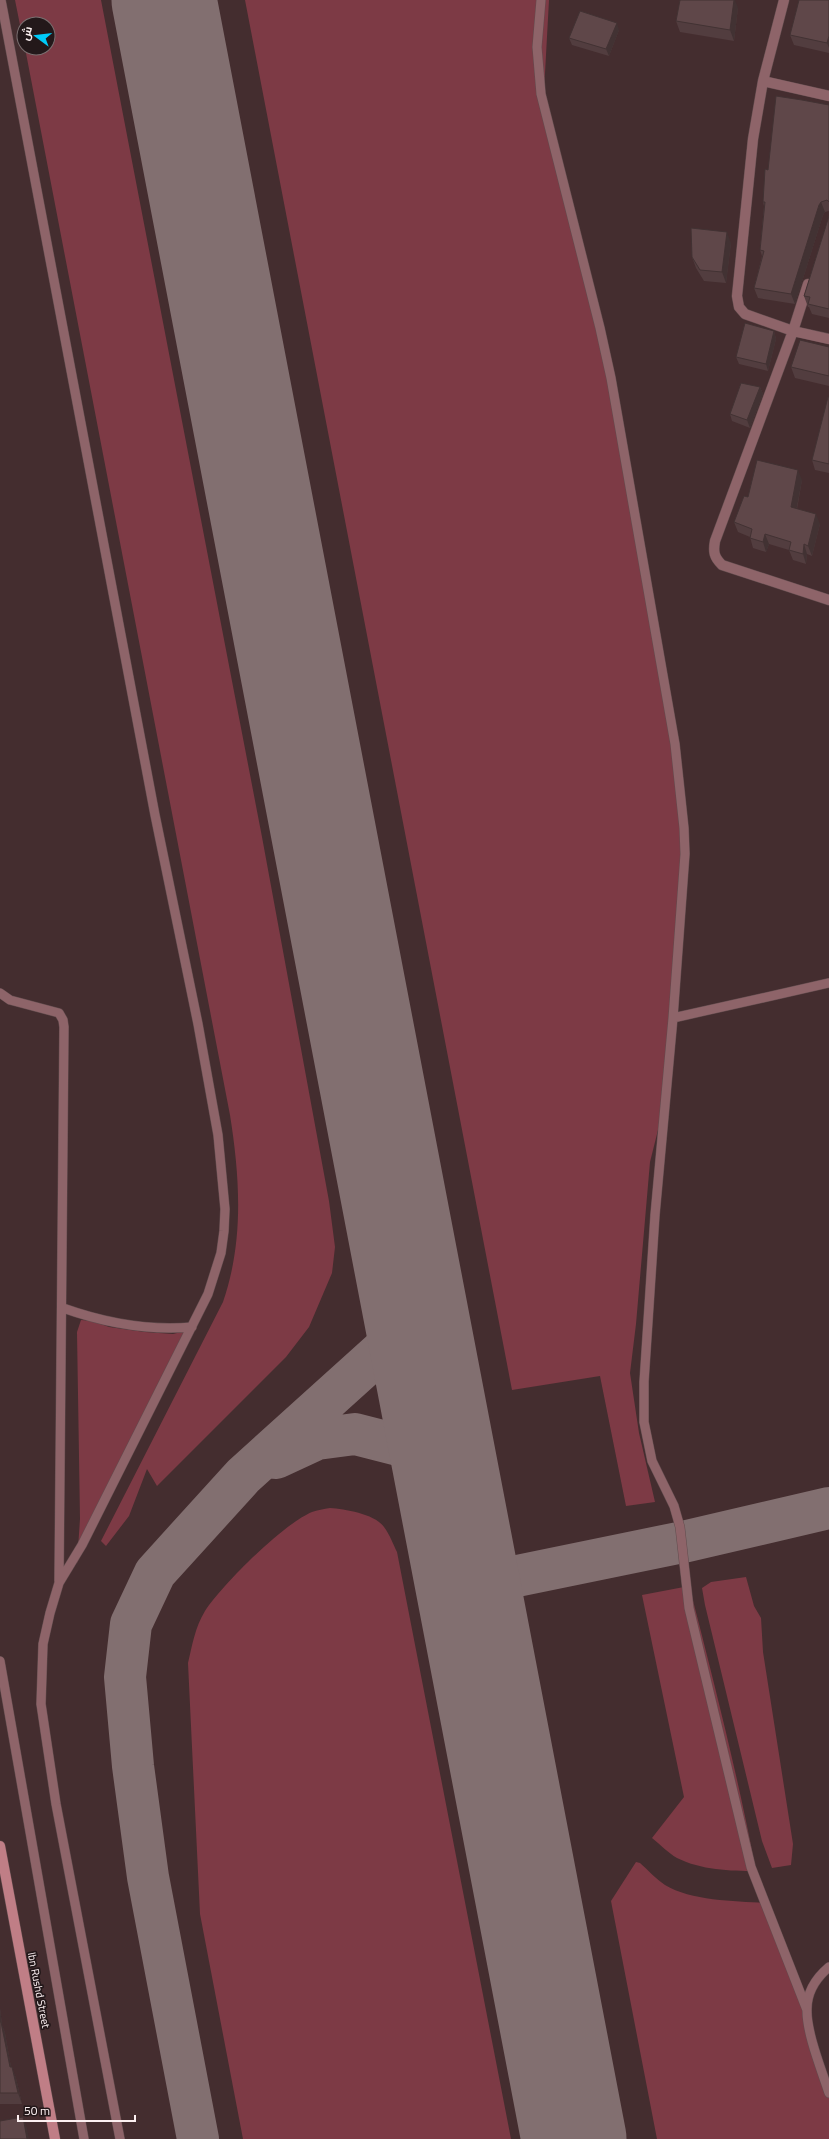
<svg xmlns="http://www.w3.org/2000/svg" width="829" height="2139" viewBox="0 0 829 2139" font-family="Georgia,Cairo,serif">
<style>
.green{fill:#7d3a45}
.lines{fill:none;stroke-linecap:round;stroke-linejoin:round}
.taxiway{stroke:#826f70;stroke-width:42}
.runway{stroke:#826f70;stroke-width:105}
.lane-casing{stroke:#624c4e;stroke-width:10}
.street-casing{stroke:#624c4e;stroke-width:11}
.secondary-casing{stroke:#624c4e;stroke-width:11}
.lane{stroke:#8e6469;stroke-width:9}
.street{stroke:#8e6469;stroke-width:10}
.secondary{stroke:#c07e86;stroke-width:10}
.wall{fill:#523d3f}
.shaded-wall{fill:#423233}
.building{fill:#5f4749;stroke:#423233}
.labels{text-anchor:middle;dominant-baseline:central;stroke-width:3.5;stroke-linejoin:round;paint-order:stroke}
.street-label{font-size:11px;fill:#fdf1f2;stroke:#23181a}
</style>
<rect width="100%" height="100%" fill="#442d2f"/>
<path class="green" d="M15 0H101L262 837 329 1201 335 1247 332 1273 309 1327 286 1357 157 1486 147 1469 129 1516 106 1546 101 1541 223 1302C244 1241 240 1178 230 1115L25 48H48V24H24V45Z
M245 0H549L543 110 597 303 687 817 661 1118 650 1162 636 1324 630 1373 639 1433 655 1502 626 1506 600 1376 512 1390Z
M81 1320 93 1321 109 1327 145 1332 173 1334 181 1332H190L77 1563 80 1519 77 1332Z
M330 1508C345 1509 375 1514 384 1527 390 1535 393 1544 397 1552L511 2139H243L200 1914 188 1663C192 1646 195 1627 205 1611 223 1584 283 1524 312 1512 317 1510 324 1509 330 1508Z
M746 1577 754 1606 761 1618 763 1652 793 1844 791 1865 772 1868 762 1841 705 1605 702 1588 711 1582Z
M684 1587 690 1589C714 1682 738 1776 756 1871 730 1871 701 1870 677 1858 668 1853 660 1844 652 1838L684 1797 642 1595Z
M636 1862 640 1863C648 1870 656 1879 665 1885 691 1901 735 1901 765 1903L774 1916 829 2093V2139H657L611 1901Z"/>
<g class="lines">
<path class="taxiway" d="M276 1458 317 1439 355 1434 402 1446 446 1471
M468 1586 683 1542 829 1508
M198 2139 148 1877 133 1766 125 1677 131 1624 155 1573 243 1476 417 1319"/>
<path class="runway" d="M164 0 574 2139"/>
<g class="lane-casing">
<path id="lane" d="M1 0 155 815 198 1024 218 1135 225 1209 224 1231 221 1253 208 1294 82 1545 59 1583 50 1613 43 1644 41 1704 56 1804 120 2139
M541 0 537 47 541 94 600 328 611 378 675 744 684 828 685 854 673 1018 655 1215 644 1382V1422L652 1461 674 1506 680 1527 689 1608 751 1867 807 2010
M0 993 10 1000 59 1013 63 1020 64 1027 59 1581
M673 1018 829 983
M63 1308C105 1323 146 1331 192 1327
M0 1661 84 2139
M829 1967C816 1978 807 1992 807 2009 806 2032 822 2071 829 2093"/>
</g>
<g class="street-casing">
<path id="street" d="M784 0 763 81 753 139 737 296 739 307 745 314 793 331 829 339
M763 81 829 96
M808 284 793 331 715 541C713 552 714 557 722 565L829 600"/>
</g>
<g class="secondary-casing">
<path id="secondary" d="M0 1846 55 2139"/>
</g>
<use href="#lane" class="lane"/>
<use href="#street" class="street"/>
<use href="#secondary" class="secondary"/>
</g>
<path class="wall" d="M829 0V53L794 45 790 35Z
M738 8 734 41 680 32 676 21Z
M619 30 609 56 572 45 569 38Z
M829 105V211L825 212 823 215 795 304 758 298 754 288 762 256 760 250 764 206 763 202 768 170Z
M829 216V318L812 314 809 307H808L804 296Z
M731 243 726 283 704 281 696 268 692 257Z
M774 331 776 339 768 371 739 364 736 357Z
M829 347V386L795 378 791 367Z
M760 387 763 394 750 428 732 421 730 414Z
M829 397V473L815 470 812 460Z
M802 480 797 509 820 524 812 556 807 554 806 564 793 560 789 550 769 544 766 552 753 548 750 537 738 532 734 522 748 497Z
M0 2008 2 2025 5 2033 11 2067 16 2078 22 2104H0Z"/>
<path class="shaded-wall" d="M734 0H735L738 8 734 41 730 30Z
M617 23 619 30 609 56 606 49Z
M829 36V48L827 43Z
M821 202 825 212 823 215 795 304 791 294 819 205Z
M727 232 731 243 726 283 722 272Z
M774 331 776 339 768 371 766 364Z
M760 387 763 394 750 428 747 420Z
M798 470 802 480 795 517 791 507Z
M816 514 820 524 812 556 808 546Z
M765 534 769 544 766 552 763 542Z
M804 544 807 554 806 564 803 554Z
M0 2008 2 2025 5 2033 13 2078 10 2067 0 2026Z
M12 2067 16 2078 22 2104 18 2093Z
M23 2117 27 2128 29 2139H27Z"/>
<path class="building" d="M680 0H734L730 30 676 21Z
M799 0H829V36L827 43 790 35Z
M580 11 617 23 606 49 569 38Z
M776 96 802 100 829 105V202L827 200 821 202 819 205 791 294 754 288 764 251 760 250 765 202H763L765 169 768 170Z
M829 216V309L808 304 810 297 804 296Z
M691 228 727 232 722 272 700 270 692 257Z
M745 323 774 331 766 364 736 357Z
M800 340 829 347V376L791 367Z
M741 383 760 387 747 420 730 414Z
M828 397H829V464L812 460Z
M757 460 798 470 791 507 816 514 808 546 804 544 803 554 789 550 791 542 765 534 763 542 750 538 752 529 734 522 744 496 748 497Z
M0 2022H1L10 2067H12L18 2093H0Z
M23 2117 27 2139H0V2121Z"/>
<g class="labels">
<g class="street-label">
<text transform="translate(39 1990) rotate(79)">Ibn Rushd Street</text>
</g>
</g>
<g transform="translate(36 36) rotate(285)"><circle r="19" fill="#23181a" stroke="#7a6f70"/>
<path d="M0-3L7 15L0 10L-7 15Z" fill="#00cbf9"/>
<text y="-6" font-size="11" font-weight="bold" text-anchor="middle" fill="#fdf1f2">ش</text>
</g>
<path d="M18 2115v6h117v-6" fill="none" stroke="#fdf1f2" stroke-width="2"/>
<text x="24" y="2115" font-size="12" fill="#fdf1f2" stroke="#23181a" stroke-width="3" paint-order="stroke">50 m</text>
</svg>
